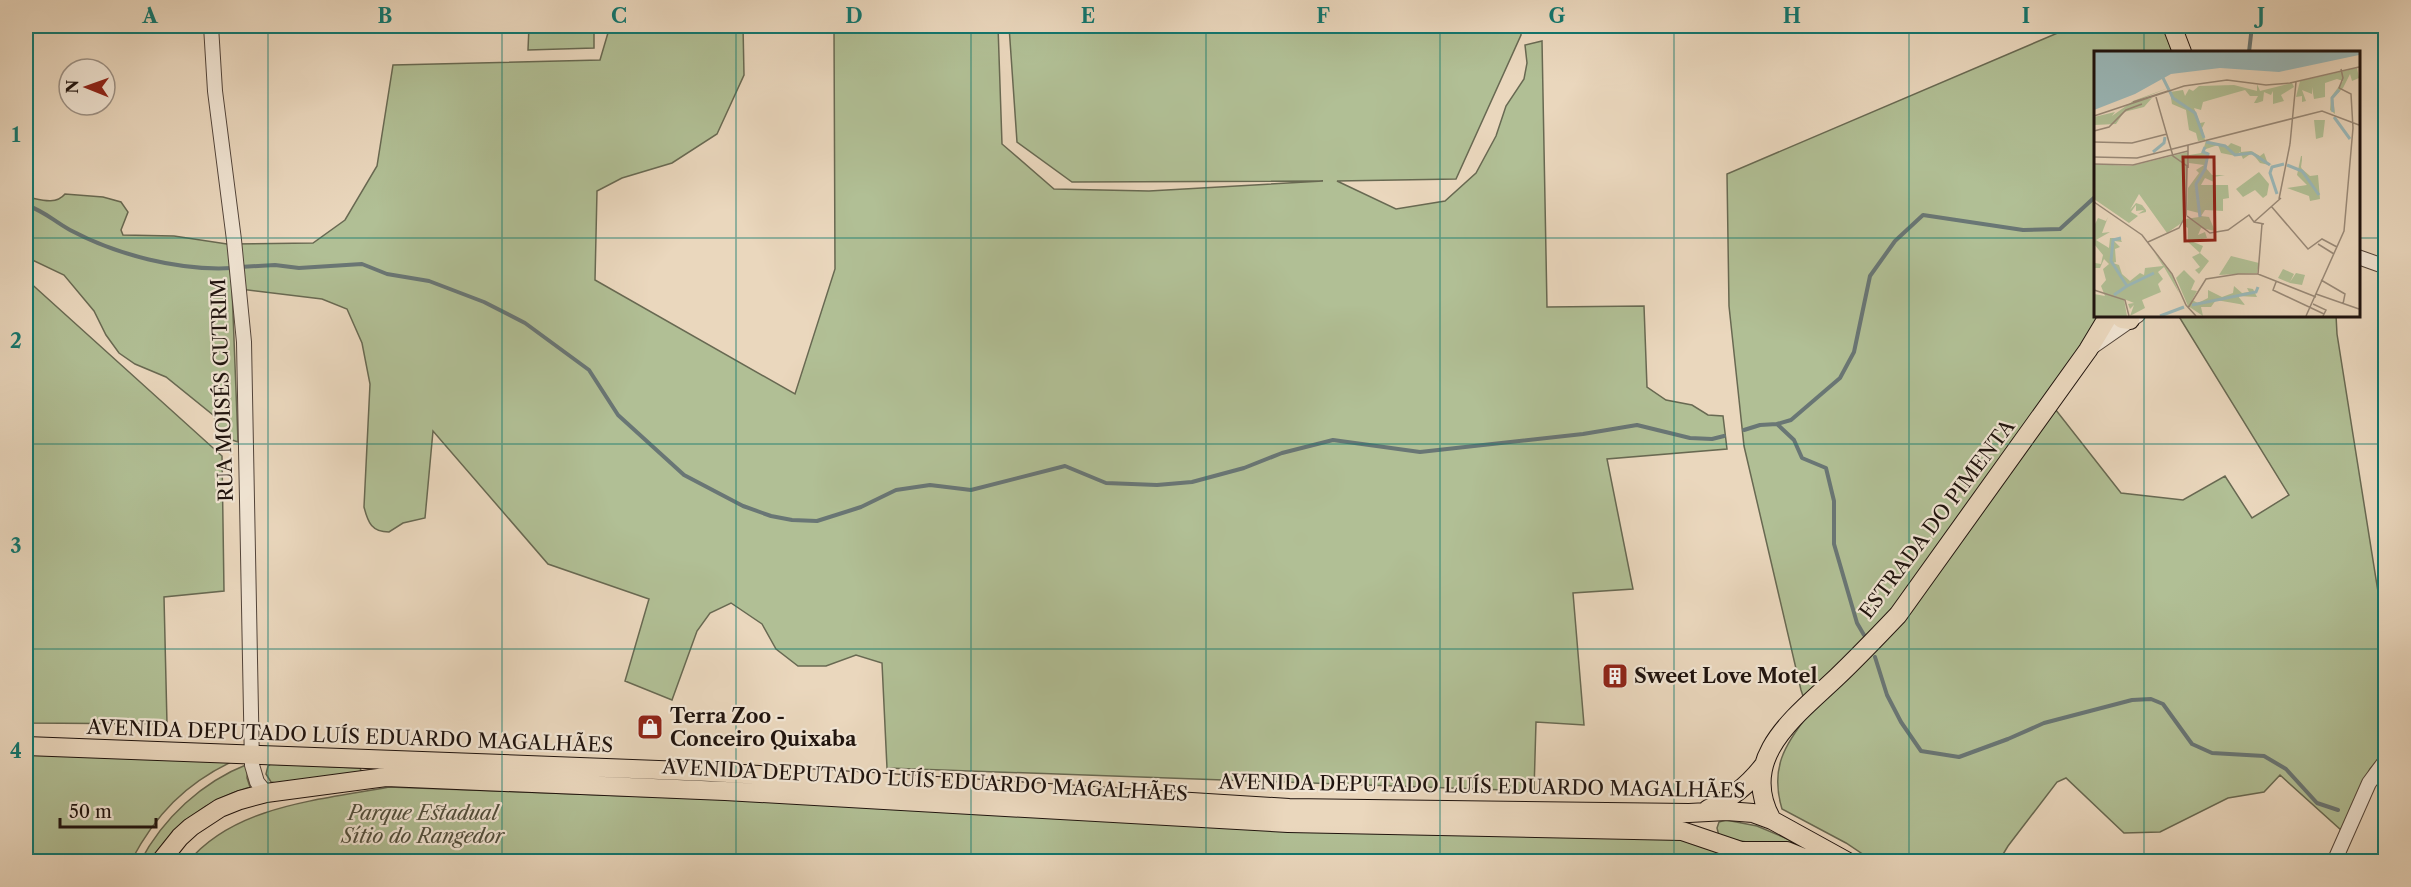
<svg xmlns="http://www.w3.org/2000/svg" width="2411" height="887" viewBox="0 0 2411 887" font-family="'Libre Caslon Text',serif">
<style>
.green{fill:#b1bf95;stroke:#686952;stroke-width:1.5}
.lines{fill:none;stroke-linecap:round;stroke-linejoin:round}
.stream{stroke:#697675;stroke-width:4}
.minor-casing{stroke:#52443a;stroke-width:16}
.major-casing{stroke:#1f130e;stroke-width:20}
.minor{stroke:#f1e5d4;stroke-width:14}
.major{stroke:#ead7bd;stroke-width:18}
.grid{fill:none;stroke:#0f766e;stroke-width:1.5;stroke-opacity:0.55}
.labels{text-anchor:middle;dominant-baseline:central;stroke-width:4.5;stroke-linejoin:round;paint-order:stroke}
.street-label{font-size:20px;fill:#1f130e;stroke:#f1e5d4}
.poi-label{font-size:20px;font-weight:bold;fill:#1f130e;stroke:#f1e5d4;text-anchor:start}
.park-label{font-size:20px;font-style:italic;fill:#524f3d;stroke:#f1e5d4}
.inset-river{fill:none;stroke:#9ab8b9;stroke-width:3}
.inset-road{fill:none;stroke:#998977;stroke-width:1.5}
.view{fill:#8f2418;fill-opacity:0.15;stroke:#8f2418;stroke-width:3}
.inset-edge{fill:none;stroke:#1f130e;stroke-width:3}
.neatline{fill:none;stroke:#0f766e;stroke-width:2}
.grid-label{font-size:20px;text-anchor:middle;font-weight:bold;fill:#0f766e}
</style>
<rect width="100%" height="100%" fill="#ead7bd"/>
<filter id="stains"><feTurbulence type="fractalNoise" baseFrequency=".00333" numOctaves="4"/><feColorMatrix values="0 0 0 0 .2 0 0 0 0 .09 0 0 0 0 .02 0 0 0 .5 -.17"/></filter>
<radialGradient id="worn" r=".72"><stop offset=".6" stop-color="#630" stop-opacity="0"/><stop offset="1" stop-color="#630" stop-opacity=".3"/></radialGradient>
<path class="green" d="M529 26H594V48L528 50Z
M610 26H743L744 75 717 134 672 163 622 178 597 191 595 280 795 394 835 269 834 26H998L1002 144 1054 189 1149 191 1323 181 1072 182 1017 142 1009 26H1521V35L1456 179 1337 181 1396 209 1445 201 1476 173 1496 136 1506 106 1524 79 1527 63 1525 45 1542 41 1547 307 1644 306 1647 387 1666 400 1692 405 1708 415 1723 416 1727 449 1607 459 1633 589 1573 593 1584 725 1536 722 1534 791 887 768 882 663 856 655 826 666H798L776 649 762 624 731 603 710 613 697 631 672 700 625 681 649 599 548 564 433 431 425 518 403 523 389 532C372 532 368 523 364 507L370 384 362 343 347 309 322 299 232 288 238 442 229 439 219 428 213 415 166 377 135 364 119 353 106 335 94 311 64 275 26 257V197C39 199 55 206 65 194L103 197 121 202 128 212 121 230 123 235 174 236 227 244 313 243 345 220 377 166 393 65 600 60Z
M2074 26H2164L2172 52H2096V315H2106L2048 400 2121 493 2183 500 2225 476 2252 518 2289 495 2178 315H2336L2337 334 2386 642 2385 751 2370 769 2341 830 2280 775 2264 792 2228 798 2160 832 2124 833 2066 778 2057 782 2008 846 1999 861H1873L1846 843 1782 809C1770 769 1784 745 1809 714L1801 690 1744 446 1729 306 1727 174Z
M26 279 222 456 224 591 164 597 167 724 26 723Z
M26 751 233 761C185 784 156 814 131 861L26 862Z
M248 764 247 778 250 787C201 802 181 822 150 861L140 862C163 818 202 782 248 764Z
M271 764 360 768 362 773 276 783 271 782 266 774 268 766Z
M389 787 1682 835 1752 857 1784 861 188 862C235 805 321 800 389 787Z
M1726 820 1757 826 1816 851 1740 841 1719 836 1717 828 1719 822Z"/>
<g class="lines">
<path class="stream" d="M2249 52 2252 26
M26 205C46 212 52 220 70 230 117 255 179 271 232 268
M240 267 275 265 299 268 362 264 387 274 429 281 484 302 525 323 589 370 618 415 684 475 743 506 771 516 792 520 817 521 861 507 896 490 930 485 971 490 1065 466 1106 483 1157 485 1192 482 1244 468 1282 453 1333 440 1420 452 1583 434 1637 425 1690 438 1712 439 1724 436
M1777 424 1791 420 1840 378 1854 352 1870 276 1895 241 1923 215 2023 230 2060 229 2096 196
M1744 430 1760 425 1777 424 1794 440 1802 458 1826 468 1834 501V544L1857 623 1864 635
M1875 657 1887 695 1901 722 1921 751 1959 757 2008 739 2044 723 2132 700 2151 699 2163 704 2192 744 2212 753 2264 756 2286 769 2317 803 2338 810"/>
<g class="minor-casing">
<path id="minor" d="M211 26 215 91 234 240 244 342 252 765 257 782 266 793
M2358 257 2386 267
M2092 347 2138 315
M2334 862 2369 783 2386 760"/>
</g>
<g class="major-casing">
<path id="major" d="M2172 26 2182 52
M2118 315 2122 319 2130 320
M26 746 711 772 1289 808 1689 813 1727 811 1753 813 1772 820 1848 862
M1708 809C1729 800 1749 784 1763 766
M1772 820C1737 758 1796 716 1837 677 1858 657 1878 636 1898 615L2088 350 2109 315
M160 862 180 837 191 827 220 808 240 800 266 793 386 777 725 791 1288 823 1682 831 1741 851H1787L1814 862"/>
</g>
<use href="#minor" class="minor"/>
<use href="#major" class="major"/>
</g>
<path class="grid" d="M268 26V862M502 26V862M736 26V862M971 26V862M1206 26V862M1440 26V862M1674 26V862M1909 26V862M2144 26V52M26 238H2096M2358 238H2386M2144 315V862M26 444H2386M26 649H2386"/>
<defs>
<g id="building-square" transform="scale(1.35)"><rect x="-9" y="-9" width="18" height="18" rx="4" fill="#8f2418" stroke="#f1e5d4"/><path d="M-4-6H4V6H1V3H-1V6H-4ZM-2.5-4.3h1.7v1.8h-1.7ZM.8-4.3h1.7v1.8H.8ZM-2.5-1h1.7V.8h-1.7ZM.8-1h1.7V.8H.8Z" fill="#fff"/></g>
<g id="shop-square" transform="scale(1.35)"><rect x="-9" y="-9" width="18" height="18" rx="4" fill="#8f2418" stroke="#f1e5d4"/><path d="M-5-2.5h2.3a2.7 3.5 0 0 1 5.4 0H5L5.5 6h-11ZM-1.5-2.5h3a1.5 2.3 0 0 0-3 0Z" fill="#fff"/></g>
</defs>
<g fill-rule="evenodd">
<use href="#building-square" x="1615" y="676"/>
<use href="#shop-square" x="650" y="727"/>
</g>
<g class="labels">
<g class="street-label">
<text transform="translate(222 390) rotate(-92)">RUA MOISÉS CUTRIM</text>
<text transform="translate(1937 519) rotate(-53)">ESTRADA DO PIMENTA</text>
<text transform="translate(350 736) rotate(2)">AVENIDA DEPUTADO LUÍS EDUARDO MAGALHÃES</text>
<text transform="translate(925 780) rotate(3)">AVENIDA DEPUTADO LUÍS EDUARDO MAGALHÃES</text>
<text transform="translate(1482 786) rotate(1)">AVENIDA DEPUTADO LUÍS EDUARDO MAGALHÃES</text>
</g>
<g class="poi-label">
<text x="1634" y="676">Sweet Love Motel</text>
<text x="670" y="716">Terra Zoo -<tspan x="670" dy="23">Conceiro Quixaba</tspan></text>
</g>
<g class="park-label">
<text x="423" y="813">Parque Estadual<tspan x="423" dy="23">Sítio do Rangedor</tspan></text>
</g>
</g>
<g transform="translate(2094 51)">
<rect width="266" height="266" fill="#ead7bd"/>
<path d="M263 17 265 27 258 30 256 23 249 37 239 47 241 63 236 59 237 46 249 30 243 28 231 32V46L220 48 218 36V43L208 39 212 50 208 51V45L202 46 206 30ZM198 32 200 36 187 44 190 50 179 53V40L177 44 170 41 169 50 163 52H160L164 45H156L151 39 109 51 107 59 100 57 106 72 111 71 108 77 111 89 104 90 102 82 95 79 92 59 78 53 76 41 89 39 91 45 95 38 99 40 105 35 140 34 163 40V33L166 40ZM74 37 42 50 58 47 50 56 30 61 22 73 0 74V66L21 61 18 65 39 50ZM220 69H231L229 86 222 88ZM112 90 134 95 137 92 147 96V101L157 100 166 105 170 102 174 113H178L175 114 166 112 158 102 149 108 146 101 142 105 127 102 124 94 109 99ZM94 101 92 168 105 166V162L93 159 94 137 105 122 102 119 110 114 95 112V104L114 101 112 117 118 124H131L120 126V131L111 127 107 134H134L135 147 129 148V160L111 159 107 165 115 166 121 180 107 177 104 184 111 181 113 187 97 190 109 195 106 202 115 210 105 223 101 219 106 216 98 206 106 202 94 191V177L89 174 92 169 73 182 45 143 36 159 42 152 48 154 52 159V161L44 163 50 159 42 160V154L37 161 44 165 35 172 0 148V113L37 115ZM207 105H208V109L207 116 208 118 216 125 224 124 226 148 216 150 215 145 193 137 213 134 203 124ZM165 121 175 133 173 144 169 147 161 139 149 146 142 138ZM14 166 8 182 16 181 2 189 15 197 16 187H26L28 191 20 190 26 196 21 198 22 211 19 212 25 214 28 223 36 230 46 222 50 224 51 217 69 215 60 201 78 224 85 242 70 216 64 221 69 228 64 233 67 241 48 249 51 257 36 265 40 254 36 258 34 253 40 252 30 248 33 265H0V243L11 245 7 235 12 229 9 218 15 213 10 208 6 217H0L1 212 7 213 9 204 0 193V175L4 167 12 170ZM137 205 165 212 163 222 125 224ZM189 218 200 223 196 231 202 222 211 224 208 234 196 232 184 227ZM90 219 101 230 97 239 103 240 98 249 104 252 114 247V239L128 246 139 242 140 235 148 242 155 241 153 237 159 238 163 246 144 245 151 254 122 249 117 256H107L109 265 94 255 82 227Z" fill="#b1bf95"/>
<path d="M0 1H265V4L185 21 126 17 77 23 41 43 0 59Z" fill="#9ab8b9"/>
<path class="inset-river" d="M68 25 79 47 101 62 110 87M239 61 238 47 245 39M240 66 256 88M112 91 131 95 141 104 158 102 176 114M59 101 70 92 71 86M193 114 208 120 225 144M183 143 176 122 178 116 190 113M106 166 102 133 111 118 114 103 109 101 111 96M33 235 60 222M20 244 33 235 17 210 19 189 27 187M98 254 162 241 164 236M66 265 90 256"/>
<path class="inset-road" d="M39 51 74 40M0 65 90 35 133 29 172 34 196 32 265 16M0 80 15 76 32 59 48 53M0 91 38 92 73 83M196 93 202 31M0 106 43 107 228 60 265 74M0 113 39 114 94 100M94 117V94M185 148 196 93M0 151 48 184 78 223 92 254 102 265M177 155 214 198 228 188 243 196M93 165 116 182 134 179 155 164 160 171 170 173M160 171 187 147M54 191 85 177 92 164 93 115 79 105 62 46M224 193 240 203M164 223 168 173M227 229 251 243 249 253M182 231 179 239 230 263M0 239 31 249 35 265M222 243 265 258M219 253 232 259 229 265M94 257 112 228 144 223H164L222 246M212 265 250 180 259 77 257 43 245 37 249 27 247 18"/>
<path class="view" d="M89 106H120L121 189 91 190Z"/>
<rect width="266" height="266" class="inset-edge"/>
</g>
<rect width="2411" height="887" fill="none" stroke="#ead7bd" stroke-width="66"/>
<g transform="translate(87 87) rotate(271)"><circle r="28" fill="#f1e5d4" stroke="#9d9185" stroke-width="1.5"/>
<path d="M0-4.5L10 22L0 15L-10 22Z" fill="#8f2418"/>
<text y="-9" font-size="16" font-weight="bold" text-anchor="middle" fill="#1f130e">N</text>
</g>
<path d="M60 818v9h96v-9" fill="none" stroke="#1f130e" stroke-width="3"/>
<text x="69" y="818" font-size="18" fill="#1f130e" stroke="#f1e5d4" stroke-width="4.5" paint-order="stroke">50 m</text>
<rect x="33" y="33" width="2345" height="821" class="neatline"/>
<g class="grid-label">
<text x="150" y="23">A</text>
<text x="385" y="23">B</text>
<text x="619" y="23">C</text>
<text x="854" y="23">D</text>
<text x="1088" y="23">E</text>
<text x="1323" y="23">F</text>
<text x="1557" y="23">G</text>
<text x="1792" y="23">H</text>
<text x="2026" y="23">I</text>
<text x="2261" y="23">J</text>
<text x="16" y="142">1</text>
<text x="16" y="348">2</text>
<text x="16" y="553">3</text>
<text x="16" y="758">4</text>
</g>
<rect width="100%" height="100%" filter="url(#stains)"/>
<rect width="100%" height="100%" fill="url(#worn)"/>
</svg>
